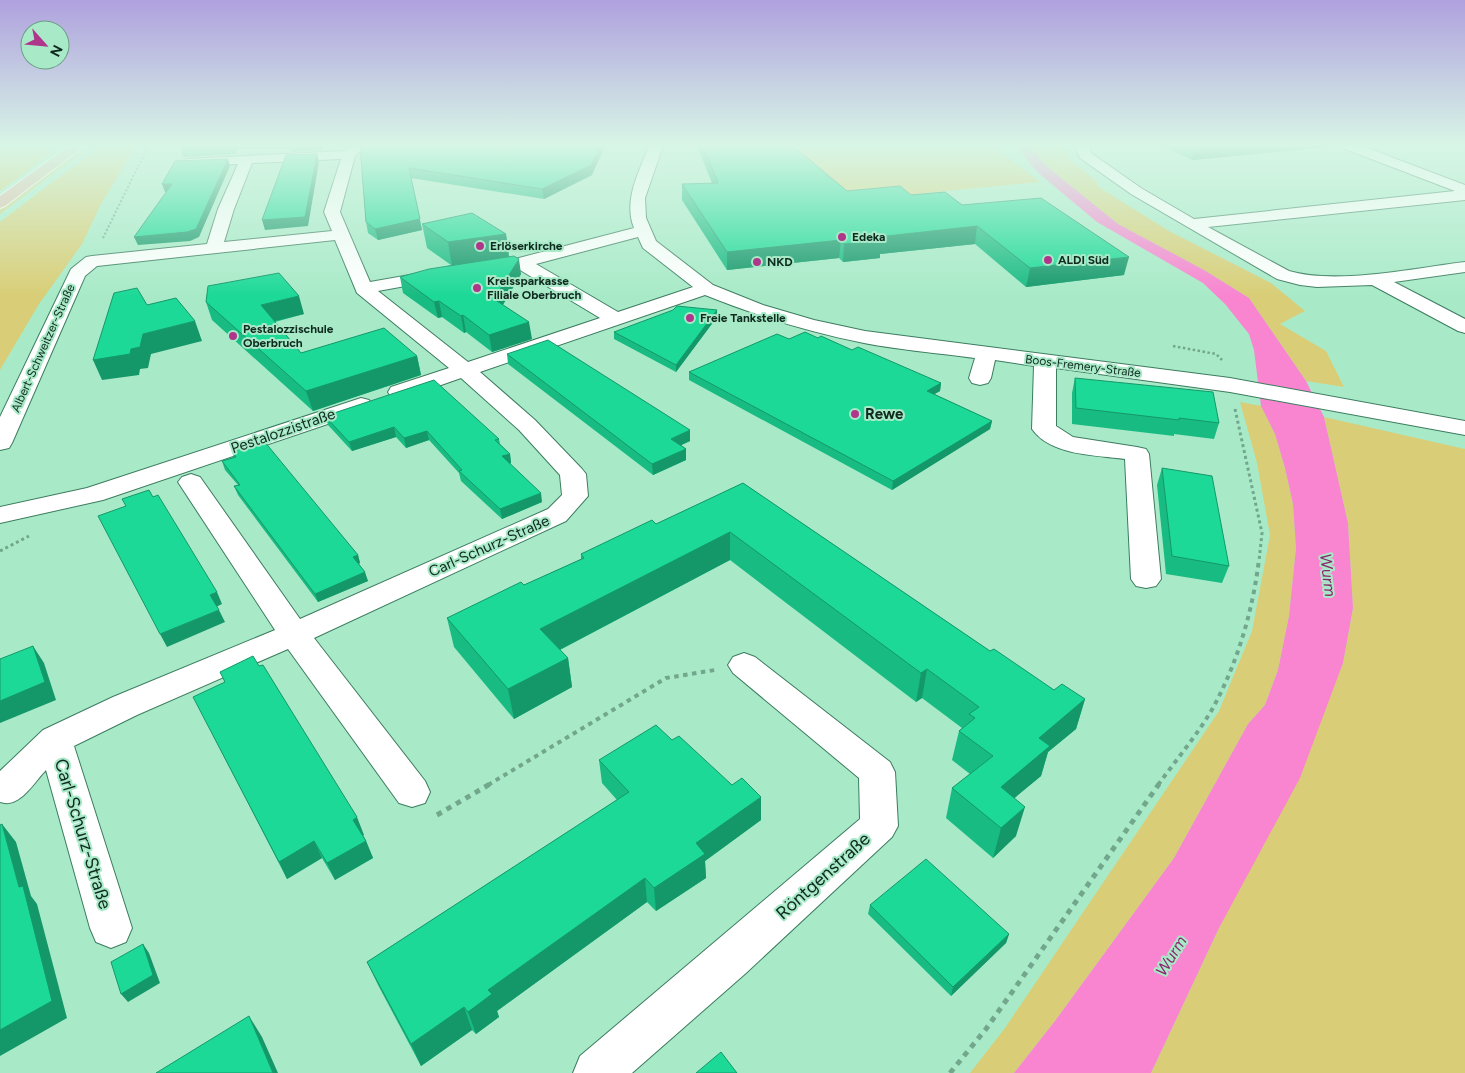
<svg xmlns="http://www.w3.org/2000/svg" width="1465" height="1073" viewBox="0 0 1465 1073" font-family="Figtree,sans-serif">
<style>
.green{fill:#d9ce77}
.water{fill:#f984d0}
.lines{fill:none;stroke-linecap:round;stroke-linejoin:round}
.minor-casing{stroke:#3c7c5f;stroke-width:2}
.major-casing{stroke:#fff;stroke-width:2}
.path-far4{stroke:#72a78d;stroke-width:2;stroke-dasharray:2 2;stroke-linecap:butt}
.path-far3{stroke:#72a78d;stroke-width:2.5;stroke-dasharray:2.5 2.5;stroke-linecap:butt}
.path-far2{stroke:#72a78d;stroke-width:3;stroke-dasharray:3 3;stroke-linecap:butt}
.path-far1{stroke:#72a78d;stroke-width:4;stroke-dasharray:4.5 4.5;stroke-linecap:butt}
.path{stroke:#72a78d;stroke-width:5;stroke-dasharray:5.5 5.5;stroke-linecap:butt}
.minor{fill:#fff;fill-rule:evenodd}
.major{fill:#e5b5a2;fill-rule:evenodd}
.wall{fill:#18bb82}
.shaded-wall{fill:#14986a}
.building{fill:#1cd997;stroke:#14986a}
.poi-dot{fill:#af378b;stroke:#a8eac8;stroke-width:2}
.labels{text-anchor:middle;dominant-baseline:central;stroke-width:4;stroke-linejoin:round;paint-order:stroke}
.far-poi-label{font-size:12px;font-weight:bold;fill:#0f2a1e;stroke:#a8eac8;text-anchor:start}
.far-street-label{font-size:12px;fill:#0f2a1e;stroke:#a8eac8}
.poi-label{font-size:15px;font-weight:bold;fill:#0f2a1e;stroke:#a8eac8;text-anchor:start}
.street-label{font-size:15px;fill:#0f2a1e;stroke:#a8eac8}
.water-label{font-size:16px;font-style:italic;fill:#8c266e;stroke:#a8eac8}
.near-street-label{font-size:18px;fill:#0f2a1e;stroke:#a8eac8}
</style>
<rect width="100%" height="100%" fill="#a8eac8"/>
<path class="green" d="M0 146H61L0 191Z
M89 146H95L58 170 0 214V210L48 173Z
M103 146H136L101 204 82 244 39 304 0 370V222L67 171Z
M817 146H992L1040 182 843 201 781 150Z
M1032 146H1067L1065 150 1071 160 1097 182V186L1169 231 1271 283 1305 311 1280 324 1326 351 1344 387 1306 381 1249 298 1204 270 1118 224 1050 169 1039 158Z
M1240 402 1261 406 1275 434 1285 468 1293 504 1296 548 1289 616 1278 670 1265 705 1248 724 1174 858 1055 1021 1014 1073H970L1005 1028 1219 711 1252 631 1270 535 1257 463Z
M1324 417 1465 449V1073H1151L1343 663 1353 608 1348 523Z"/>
<path class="water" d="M1018 146H1032L1039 158 1050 169 1118 224 1204 270 1249 298 1306 381 1324 417 1348 523 1353 608 1343 663 1300 778 1219 928 1151 1073H1014L1055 1021 1174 858 1248 724 1265 705 1278 670 1289 616 1296 548 1293 504 1285 468 1275 434 1261 406 1254 350 1249 334 1225 304 1203 283 1097 222 1042 176 1029 163Z"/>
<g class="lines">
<g class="minor-casing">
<path id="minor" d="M351 146H366L355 156 340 212 370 282 438 270 444 271 447 275 444 279 378 291 468 362 600 318 515 267 512 263 515 259 634 228C623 200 639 172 649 146H663L645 198 646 218 656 241 713 285 763 305 814 320 865 331 1230 378 1465 421V435L1230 392 1056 368V426L1073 437 1137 447 1146 449 1149 454 1161 579 1156 586 1146 588 1136 586 1131 579 1125 459C1096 455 1051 456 1032 429L1034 366 995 360 991 378 988 383 980 385 972 383 969 378 975 358C938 353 900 350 864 343 809 332 757 316 705 295L480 372 535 420 582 469 586 474 588 496 566 521 314 638 425 781 430 792 425 803 412 807 399 803 288 649 137 715 74 746 132 928 126 942 111 948 96 942 90 928 46 770C34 782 20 809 0 802V771L43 730 113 697 275 630 178 482 182 477 191 474 200 477 300 619 548 509 562 495 560 475 519 430 461 378 407 397 399 399 391 397 388 392 391 387 449 368 357 293 335 240 97 266 85 276 12 443 9 448 0 450V417L71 269 86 257 92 256 207 244 218 209 238 164 191 166 184 162 186 159 345 151ZM341 159 324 212 332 231 224 242 234 209 252 163ZM638 237 643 248 693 287 618 312 536 264Z
M1075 146H1089L1091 153 1141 188 1194 219 1455 191 1345 149 1343 146H1362L1465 185V200L1208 227 1289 271C1337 285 1415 268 1465 262V272L1394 282 1465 319V333L1458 331 1372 285 1317 287 1300 285 1277 279 1131 194 1080 158Z
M361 398 369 400 372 405 369 410 103 500 0 523V507L87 488Z
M744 653 755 657 890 762 895 772 898 826 892 837 746 973 632 1073H573L580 1056 860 819 859 778 733 673 728 665 733 657Z"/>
</g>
<g class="major-casing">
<path id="major" d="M69 146H84L5 206 0 208V196Z"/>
</g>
<path class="path-far4" d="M103 238 148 146"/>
<path class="path-far3" d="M1173 346 1216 354 1222 360"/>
<path class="path-far2" d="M1235 409 1262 533 1259 561
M0 551 29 536"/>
<path class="path-far1" d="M488 785 666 678 715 670
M1158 785C1176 760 1199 733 1214 706 1238 661 1253 610 1259 559"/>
<path class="path" d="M437 815 490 784
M950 1073 986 1029 1159 784"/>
<use href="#minor" class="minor"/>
<use href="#major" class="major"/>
</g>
<path class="wall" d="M180 146H323L322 150 292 152 291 149H237L235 154 183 157Z
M360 146 592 175 544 199 411 178 422 230 378 240 368 233 366 222Z
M697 146H793L847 191 911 195 962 205 1124 275 1026 287 975 244 880 254V258L843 262 839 258 727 270 682 200V184L712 183Z
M1162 146H1326V147L1192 160Z
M422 224 506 234 509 256 521 274 503 305 532 339 492 352 466 332 464 333 442 317 438 318 403 293 400 277 451 265 427 248Z
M206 302 304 314 275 322 301 353 417 356 421 375 313 411 212 320Z
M717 317 676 372 614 339V332Z
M818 338 941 383 940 391 934 394 992 421 990 429 892 490 689 380V372L789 339Z
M507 354 690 441 681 445 686 449V460L653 475 508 364Z
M1075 378 1219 423 1214 439 1174 434V436L1072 424V393Z
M325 416 499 439 500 444 510 454 511 463 510 464 542 502 502 519 461 481 459 473 429 440 406 448 396 437 352 451 328 425Z
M232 451 358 555 360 563 359 564 368 581 318 602 238 495 234 486 238 485 225 470 222 461 234 457Z
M1162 468 1229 566 1222 583 1166 574 1157 485Z
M743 483 990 651 1054 690 1085 699 1076 729 1048 752 1041 776 1014 798 1016 836 993 858 946 818 952 788 970 774 952 760 959 731 962 728 922 698 916 702 730 560 560 650 568 658 572 687 514 719 454 647 447 618 524 585 581 559V554L656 524Z
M220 672 364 835H363L366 841 373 858 335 880 322 858 287 879 202 714 225 682Z
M672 740 761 820 705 861 706 878 656 911 647 902 497 1011 499 1017 476 1034 472 1030 421 1066 378 985 367 962 617 800 602 783 599 760Z
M870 905 1009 934 1006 943 951 996 868 914Z"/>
<path class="shaded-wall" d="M233 146H237V149L235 154Z
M600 146H605L592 175 544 199 542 189Z
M1196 146H1326V147L1192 160Z
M317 154 319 162 308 226 265 230 262 220Z
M228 159 230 166 199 237 190 241 138 245 134 237Z
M411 178 422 230 378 240 375 229Z
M162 184H172L175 191 165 192Z
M977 226 975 244 880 254V258L843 262 844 244 878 237Z
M506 234 509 258 452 266 448 242Z
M841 240 839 258 727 270V252Z
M1129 257 1124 275 1026 287 1030 268Z
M519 259 521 274 496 316 494 299Z
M299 296 304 314 267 323 261 305Z
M439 301 442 317 438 318 434 302Z
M717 310V317L676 372V365Z
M463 315 466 332 464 333 461 316Z
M195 321 202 341 151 354 148 368 140 369 139 375 102 380 93 360 143 334Z
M529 322 532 339 492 352 489 335Z
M417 356 421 375 313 411 306 391Z
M941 383 940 391 926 399 927 391Z
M992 421 990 429 892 490 893 481Z
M394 427 396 437 352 451 349 442Z
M690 430V441L671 450V439Z
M427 431 429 440 406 448 404 438Z
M686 449V460L653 475 652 464Z
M510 454 511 463 504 466 502 456Z
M541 493 542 502 502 519 500 509Z
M730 532V560L544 658 540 629Z
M358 555 360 563 355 565 353 557Z
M365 572 368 581 318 602 315 594Z
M217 592 222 604 216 607 210 595Z
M219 610 225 622 167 647 160 634Z
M33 646 44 663 56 700 0 723V701Z
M568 658 572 687 514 719 508 689Z
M927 669 922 698 916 702 921 673Z
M1085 699 1076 729 1048 752 1041 776 993 816 1001 787 1039 738Z
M761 797V820L705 861 706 878 656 911 654 888 696 843Z
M1025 807 1016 836 993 858 1001 828Z
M357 817 364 835 360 837 353 820Z
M2 824 16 842 31 896 37 904 67 1018 0 1056V1030L19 887Z
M314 841 322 858 287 879 279 862Z
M366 841 373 858 335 880 327 863Z
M645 878 647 902 497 1011 499 1017 476 1034 468 1012 488 990Z
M1009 934 1006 943 951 996 953 987Z
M143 944 149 953 160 983 128 1002 121 994Z
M464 1007 472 1030 421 1066 411 1044Z
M249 1016 262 1037 278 1073H273Z"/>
<path class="building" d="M360 146H600L591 165 542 189 409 168 420 219 375 229 366 222Z
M703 146H793L847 191 900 186 911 195 945 192 962 205 1041 198 1129 257 1030 268 977 226 878 237 882 240 844 244 841 240 727 252 682 184 718 183Z
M317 154 305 217 262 220 286 155Z
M228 159 196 229 187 232 134 237 172 184H162L175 161Z
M472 213 506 234 448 242 422 224Z
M514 256 519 259 494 299 529 322 489 335 463 315 461 316 439 301 434 302 400 277 429 269Z
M279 273 299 296 261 305 301 353 384 328 417 356 306 391 206 302 208 286Z
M137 288 147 305 176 298 195 321 143 334 140 347 131 349 130 354 93 360 114 293Z
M677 306 717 310 676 365 614 332 673 310Z
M805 332 818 338 821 336 852 350 858 347 941 383 927 391 992 421 893 481 689 372 777 334 789 339Z
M548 340 690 430 671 439 686 449 652 464 507 354Z
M1075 378 1213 392 1219 423 1179 418V420L1076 408Z
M434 380 499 439 495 440 510 454 502 456 541 493 500 509 459 471 462 470 427 431 404 438 394 427 349 442 325 416Z
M264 441 358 555 353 557 365 572 315 594 234 486 240 485 222 461 236 457 232 451Z
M1162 468 1212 476 1229 566 1172 556Z
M743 483 990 651 994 649 1054 690 1062 684 1085 699 1039 738 1050 746 1001 787 1025 807 1001 828 952 788 993 756 959 731 975 718 969 714 979 707 927 669 921 673 730 532 540 629 568 658 508 689 447 618 521 582 524 585 584 558 581 554 652 520 656 524Z
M149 490 153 497 158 495 217 592 210 595 219 610 160 634 98 516 126 506 122 499Z
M33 646 45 682 0 701V659Z
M253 656 259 666 263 665 357 817 353 820 366 841 327 863 314 841 279 862 193 697 225 682 220 672Z
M656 725 672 740 679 736 732 785 742 778 761 797 696 843 705 854 654 888 645 878 488 990 492 994 468 1012 464 1007 411 1044 367 962 629 792 599 760Z
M2 824 19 887 23 886 52 1001 0 1030V825Z
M926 859 1009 934 953 987 870 905Z
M143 944 153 975 121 994 111 962Z
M249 1016 273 1073H156Z
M721 1052 737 1073H696Z"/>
<linearGradient id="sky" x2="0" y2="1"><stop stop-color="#afa1de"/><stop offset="0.49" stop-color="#d8f6e6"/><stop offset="1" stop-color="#d8f6e6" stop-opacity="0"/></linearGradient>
<rect width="1465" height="296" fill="url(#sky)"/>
<g class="poi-dot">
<circle cx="842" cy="237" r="5"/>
<circle cx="480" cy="246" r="5"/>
<circle cx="1048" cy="260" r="5"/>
<circle cx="757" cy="262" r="5"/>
<circle cx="477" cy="288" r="5"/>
<circle cx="690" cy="318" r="5"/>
<circle cx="233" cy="336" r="5"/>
<circle cx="855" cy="414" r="5"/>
</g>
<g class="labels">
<g class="far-poi-label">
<text x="852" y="237">Edeka</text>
<text x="490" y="246">Erlöserkirche</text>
<text x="1058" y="260">ALDI Süd</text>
<text x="767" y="262">NKD</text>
<text x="487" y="281">Kreissparkasse<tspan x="487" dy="14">Filiale Oberbruch</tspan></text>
<text x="700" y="318">Freie Tankstelle</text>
<text x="243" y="329">Pestalozzischule<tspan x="243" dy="14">Oberbruch</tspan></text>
</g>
<g class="far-street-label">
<text transform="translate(43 348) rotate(-66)">Albert-Schweitzer-Straße</text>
<text transform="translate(1083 366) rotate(7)">Boos-Fremery-Straße</text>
</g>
<g class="poi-label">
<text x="865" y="414">Rewe</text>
</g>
<g class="street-label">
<text transform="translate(283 431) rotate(-19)">Pestalozzistraße</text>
<text transform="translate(489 546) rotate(-24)">Carl-Schurz-Straße</text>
</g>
<g class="water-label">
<text transform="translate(1328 575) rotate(83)">Wurm</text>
<text transform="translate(1171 956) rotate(-58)">Wurm</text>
</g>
<g class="near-street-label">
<text transform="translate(83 834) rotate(73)">Carl-Schurz-Straße</text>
<text transform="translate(823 876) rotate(-42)">Röntgenstraße</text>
</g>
</g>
<g transform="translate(45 45) rotate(117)"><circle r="24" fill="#a8eac8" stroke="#6b9d84"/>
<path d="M0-4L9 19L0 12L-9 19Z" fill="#af378b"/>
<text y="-8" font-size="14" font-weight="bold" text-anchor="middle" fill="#0f2a1e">N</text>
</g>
</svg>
